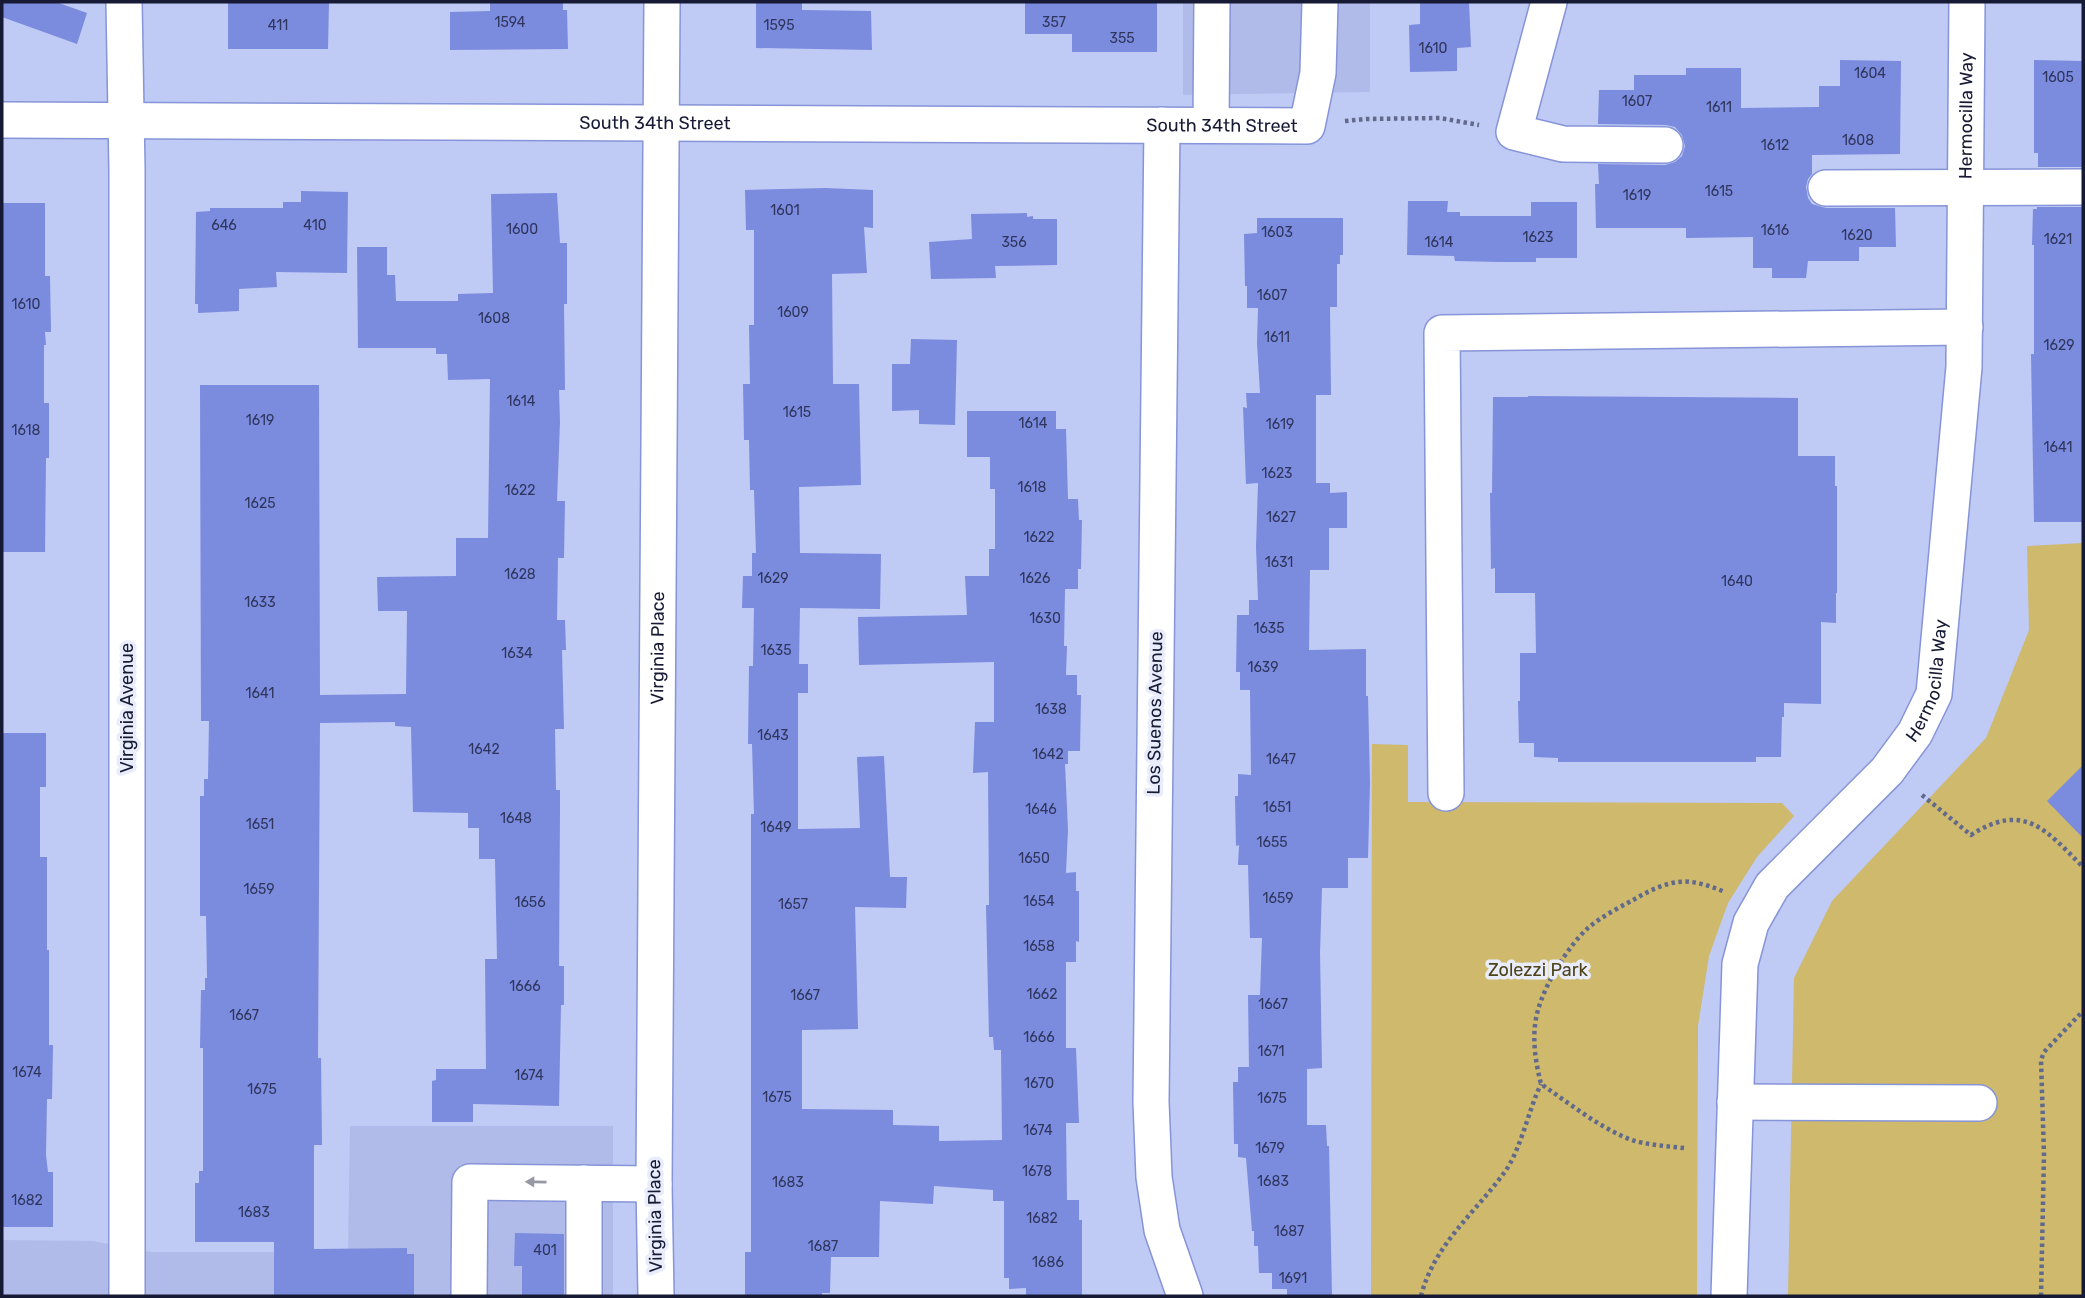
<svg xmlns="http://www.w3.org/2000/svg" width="2085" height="1298" viewBox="0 0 2085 1298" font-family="Rubik,sans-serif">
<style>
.built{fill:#b1bbe9}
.green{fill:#ceb96d}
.building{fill:#7b8bde}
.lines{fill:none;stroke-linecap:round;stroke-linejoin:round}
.minor-casing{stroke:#8694d8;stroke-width:38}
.path{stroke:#626a8b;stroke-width:4.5;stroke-dasharray:3.5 3.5;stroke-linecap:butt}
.minor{stroke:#fff;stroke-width:35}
.oneway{fill:#9698a4}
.labels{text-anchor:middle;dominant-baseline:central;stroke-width:7;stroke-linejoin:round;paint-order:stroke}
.number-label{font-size:14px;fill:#2f365e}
.street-label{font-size:18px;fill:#161a34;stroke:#e8ecfb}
.park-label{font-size:18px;fill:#4e4318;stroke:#e8ecfb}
</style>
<rect width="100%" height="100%" fill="#bfcaf5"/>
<path class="built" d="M1183 2H1370V92L1183 95Z
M350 1126H613V1296H2V1240L93 1241 150 1252H348Z"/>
<path class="green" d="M2083 543V1296H1788L1794 978 1832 901 1986 738 2029 630 2027 546Z
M1372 744 1408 745V802L1782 803 1794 816 1757 857 1728 903 1709 956 1698 1026 1697 1296H1371Z"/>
<path class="building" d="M2 2H56L87 13 77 44 2 17Z
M228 2H329L328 49H228Z
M490 2H563V10H567L568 49 450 50V12L490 11Z
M756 2H802V10L871 11 872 50 756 48Z
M1025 2H1157V52H1072V34H1025Z
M1420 2H1469L1471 47 1457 48V71L1410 72 1409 25 1420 24Z
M1840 60 1901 61 1900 154 1812 155V174L1808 179 1806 187 1808 198 1812 204 1826 208H1895L1896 247H1859V261H1808L1806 278H1772V268H1753V237L1686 238V228H1596L1595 184H1599L1598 164 1665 165 1675 162 1682 156 1685 146 1682 135 1675 127 1666 125 1598 124 1599 90H1634V75H1686V68H1741V108L1819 107V86H1840Z
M2034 60 2083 61V167H2038V153H2034Z
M825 188 873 190V228L864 227 867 273 832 274 833 384H859L861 485 799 487 800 553 881 554 880 609 800 608 799 664H808V693H798V829L860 828 857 757 884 756 890 877H907L906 908 855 907 858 1029 802 1030V1109L893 1110V1125L939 1126V1141L1002 1140 1001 1050H994L993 1037H989L986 905H989L988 772 973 773 975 722H994V662L859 665 858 617 967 615 965 576H989V549H995V489H990V457H967V411H1056V429H1066L1068 499H1078L1079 520H1082L1081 569H1078V589H1065L1064 646H1067L1066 675H1077V695H1081L1080 751H1068V764H1065L1068 830 1066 873 1076 872V891H1079V942L1076 941V962H1066V1048H1076L1079 1123H1066L1067 1200H1079V1220H1082V1296H1026V1288L1009 1289V1278H1004V1201H993V1190L934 1186 933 1204 880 1201 879 1257H831L830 1293H822V1296H745V1252H751V814H754L752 744H748L749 666H753L754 608H742L743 576H752V553H756L754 490H750L749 440H744L743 384H750L749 325H754V230H746L745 190Z
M301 191 348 192 347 273 276 272 277 287 239 289V311L198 313V304H195L196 212 210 211V208H283V202H301Z
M557 193 560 243H567V304H564L565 390H559L560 422 557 501H565L564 558H558L557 620H565L566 650H562L564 729H555L556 790H560V809L559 966H564V1005H561L559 1106 473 1104V1122H432V1081L436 1080V1069H486L485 959H497L495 859H479V828H468V813L413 812 411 727 395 726V722L320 723 318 1058H321L322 1145H314V1249L407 1248V1254H414V1296H274V1242H195V1183H199V1171H203V1048H200L201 990H205V978H207L206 916H200V796H204V779H208L209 721H201L200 385H319L320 695 406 694 407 611H378L377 577 456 576V538H488L490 379 448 380 447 354H436V348H358L357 247H387V275H395L396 301H458V294L493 293 491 194Z
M1408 201H1448L1447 212H1460V216H1531V202H1577V258H1536V262H1500L1455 261 1454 256 1407 255Z
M2 203H45V276H50L51 332H45L46 345H44V403H49V458H46L45 552H2Z
M2037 207H2083V522H2034L2031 354H2034V245H2032L2033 209H2037Z
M1027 213V217L1033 216V219H1057V265L995 266 996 278 931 279 929 242 972 239 971 214Z
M1257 218H1343V255H1340V264H1337V307H1330L1331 395H1316V483H1330V493L1347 492V528H1329V570H1310L1309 650 1366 649V696H1368L1370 783 1368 858H1348V888H1322L1320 953 1322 1068 1307 1069V1125H1326L1327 1146H1329L1332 1296H1287V1289H1272V1273H1259L1258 1246H1254V1231H1252L1246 1158 1238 1157V1144H1234L1233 1082H1238V1067H1249L1248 995H1260L1262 938H1250L1248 865H1238L1239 845 1236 846 1235 796H1238V774L1251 775 1250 690H1240V672H1236L1237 615H1249V600H1258L1256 547 1258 483 1246 484 1243 407 1247 408 1246 393H1260L1257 343 1258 308H1247V286H1245L1244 234 1257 233Z
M911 339 957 340 955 425 919 424V410L892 411V364H910Z
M1528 396 1798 398V456H1835V486H1837V593H1836V623L1821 622V704L1784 703V717H1782L1781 757H1756V762H1558V758L1534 757V743H1519L1518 701H1520V653H1536L1535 593H1495V568L1491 569 1490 493H1492L1493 397H1528Z
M2 733H46V787H40V857H47V950H49V1045H53L52 1099H47L46 1155 48 1172H53V1227H2Z
M2083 765V838L2047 801Z
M515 1233 564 1234V1296H522V1266H514Z"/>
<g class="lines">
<g class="minor-casing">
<g id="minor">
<path d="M124 2 127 170V1296"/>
<path d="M1549 2 1514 132 1563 144 1665 145"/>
<path id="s1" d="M2 120 1307 126 1318 73 1320 2"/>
<path d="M1162 125 1151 1102 1154 1177 1162 1230 1185 1296"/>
<path d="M1211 125 1212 2"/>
<path d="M1826 188 2083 187"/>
<path d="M1446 793 1442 333 1965 327"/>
<path d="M1735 1102 1979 1103"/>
<path d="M584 1183V1296"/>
<path d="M469 1296 470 1182 654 1184"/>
<path id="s2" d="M656 1296 654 1184 662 2"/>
<path id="s3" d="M1729 1296 1740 964 1751 923 1772 886 1887 771 1915 733 1934 694 1964 367 1967 2"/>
</g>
</g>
<path class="path" d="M1345 121 1366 119 1440 118 1479 125
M1922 795 1971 835C2024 801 2046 830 2083 867
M1684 1148C1665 1146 1646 1145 1629 1139 1597 1126 1569 1103 1541 1084 1535 1060 1531 1034 1538 1010 1545 984 1568 946 1588 928 1601 917 1618 908 1633 900 1647 892 1662 884 1678 882 1694 880 1710 886 1725 892
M1421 1296C1434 1245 1474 1214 1504 1173 1521 1150 1528 1111 1541 1084
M2041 1296 2044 1155 2041 1060 2044 1052 2083 1011"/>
<use href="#minor" class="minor"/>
</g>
<defs><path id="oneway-solid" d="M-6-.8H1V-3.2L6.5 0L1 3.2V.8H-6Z" transform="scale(1.75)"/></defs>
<use class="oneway" href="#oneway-solid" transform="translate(536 1182) rotate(-179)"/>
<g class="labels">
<g class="number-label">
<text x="510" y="22">1594</text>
<text x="1054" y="22">357</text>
<text x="278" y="25">411</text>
<text x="779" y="25">1595</text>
<text x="1122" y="38">355</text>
<text x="1433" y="48">1610</text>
<text x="1870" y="73">1604</text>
<text x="2058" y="77">1605</text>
<text x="1637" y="101">1607</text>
<text x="1719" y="107">1611</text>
<text x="1858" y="140">1608</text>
<text x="1775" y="145">1612</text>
<text x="1719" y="191">1615</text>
<text x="1637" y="195">1619</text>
<text x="785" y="210">1601</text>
<text x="224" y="225">646</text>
<text x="315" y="225">410</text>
<text x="522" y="229">1600</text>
<text x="1775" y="230">1616</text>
<text x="1277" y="232">1603</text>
<text x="1857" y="235">1620</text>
<text x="1538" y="237">1623</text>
<text x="2058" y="239">1621</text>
<text x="1014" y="242">356</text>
<text x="1439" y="242">1614</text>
<text x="1272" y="295">1607</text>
<text x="26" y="304">1610</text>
<text x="793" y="312">1609</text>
<text x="494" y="318">1608</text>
<text x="1277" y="337">1611</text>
<text x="2059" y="345">1629</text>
<text x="521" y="401">1614</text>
<text x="797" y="412">1615</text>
<text x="260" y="420">1619</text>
<text x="1033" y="423">1614</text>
<text x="1280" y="424">1619</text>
<text x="26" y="430">1618</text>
<text x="2058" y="447">1641</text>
<text x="1277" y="473">1623</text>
<text x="1032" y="487">1618</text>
<text x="520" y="490">1622</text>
<text x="260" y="503">1625</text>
<text x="1281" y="517">1627</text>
<text x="1039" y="537">1622</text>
<text x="1279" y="562">1631</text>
<text x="520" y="574">1628</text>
<text x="773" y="578">1629</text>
<text x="1035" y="578">1626</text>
<text x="1737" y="581">1640</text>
<text x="260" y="602">1633</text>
<text x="1045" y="618">1630</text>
<text x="1269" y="628">1635</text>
<text x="776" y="650">1635</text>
<text x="517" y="653">1634</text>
<text x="1263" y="667">1639</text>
<text x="260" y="693">1641</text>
<text x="1051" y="709">1638</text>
<text x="773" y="735">1643</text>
<text x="484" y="749">1642</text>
<text x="1048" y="754">1642</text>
<text x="1281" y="759">1647</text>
<text x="1277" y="807">1651</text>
<text x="1041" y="809">1646</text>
<text x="516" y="818">1648</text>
<text x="260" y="824">1651</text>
<text x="776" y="827">1649</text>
<text x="1272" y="842">1655</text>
<text x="1034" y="858">1650</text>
<text x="259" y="889">1659</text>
<text x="1278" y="898">1659</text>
<text x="1039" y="901">1654</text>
<text x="530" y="902">1656</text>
<text x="793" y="904">1657</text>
<text x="1039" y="946">1658</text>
<text x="525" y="986">1666</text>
<text x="1042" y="994">1662</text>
<text x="805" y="995">1667</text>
<text x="1273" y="1004">1667</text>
<text x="244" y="1015">1667</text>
<text x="1039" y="1037">1666</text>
<text x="1271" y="1051">1671</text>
<text x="27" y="1072">1674</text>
<text x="529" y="1075">1674</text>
<text x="1039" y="1083">1670</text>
<text x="262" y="1089">1675</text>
<text x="777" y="1097">1675</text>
<text x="1272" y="1098">1675</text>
<text x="1038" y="1130">1674</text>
<text x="1270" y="1148">1679</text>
<text x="1037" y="1171">1678</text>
<text x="1273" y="1181">1683</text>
<text x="788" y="1182">1683</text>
<text x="27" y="1200">1682</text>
<text x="254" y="1212">1683</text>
<text x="1042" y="1218">1682</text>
<text x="1289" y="1231">1687</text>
<text x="823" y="1246">1687</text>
<text x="545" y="1250">401</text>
<text x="1048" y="1262">1686</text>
<text x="1293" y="1278">1691</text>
</g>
<g class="street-label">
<text stroke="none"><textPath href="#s3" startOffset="1250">Hermocilla Way</textPath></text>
<text stroke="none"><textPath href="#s1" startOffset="653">South 34th Street</textPath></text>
<text stroke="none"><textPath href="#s1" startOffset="1220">South 34th Street</textPath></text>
<text stroke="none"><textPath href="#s2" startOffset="648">Virginia Place</textPath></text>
<text stroke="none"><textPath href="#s3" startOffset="682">Hermocilla Way</textPath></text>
<text transform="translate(127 708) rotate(-90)">Virginia Avenue</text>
<text transform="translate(1155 713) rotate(-89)">Los Suenos Avenue</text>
<text transform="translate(655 1216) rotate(-91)">Virginia Place</text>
</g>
<g class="park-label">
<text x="1538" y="970">Zolezzi Park</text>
</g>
</g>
<rect width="2085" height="1298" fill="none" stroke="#161a34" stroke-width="7"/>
</svg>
